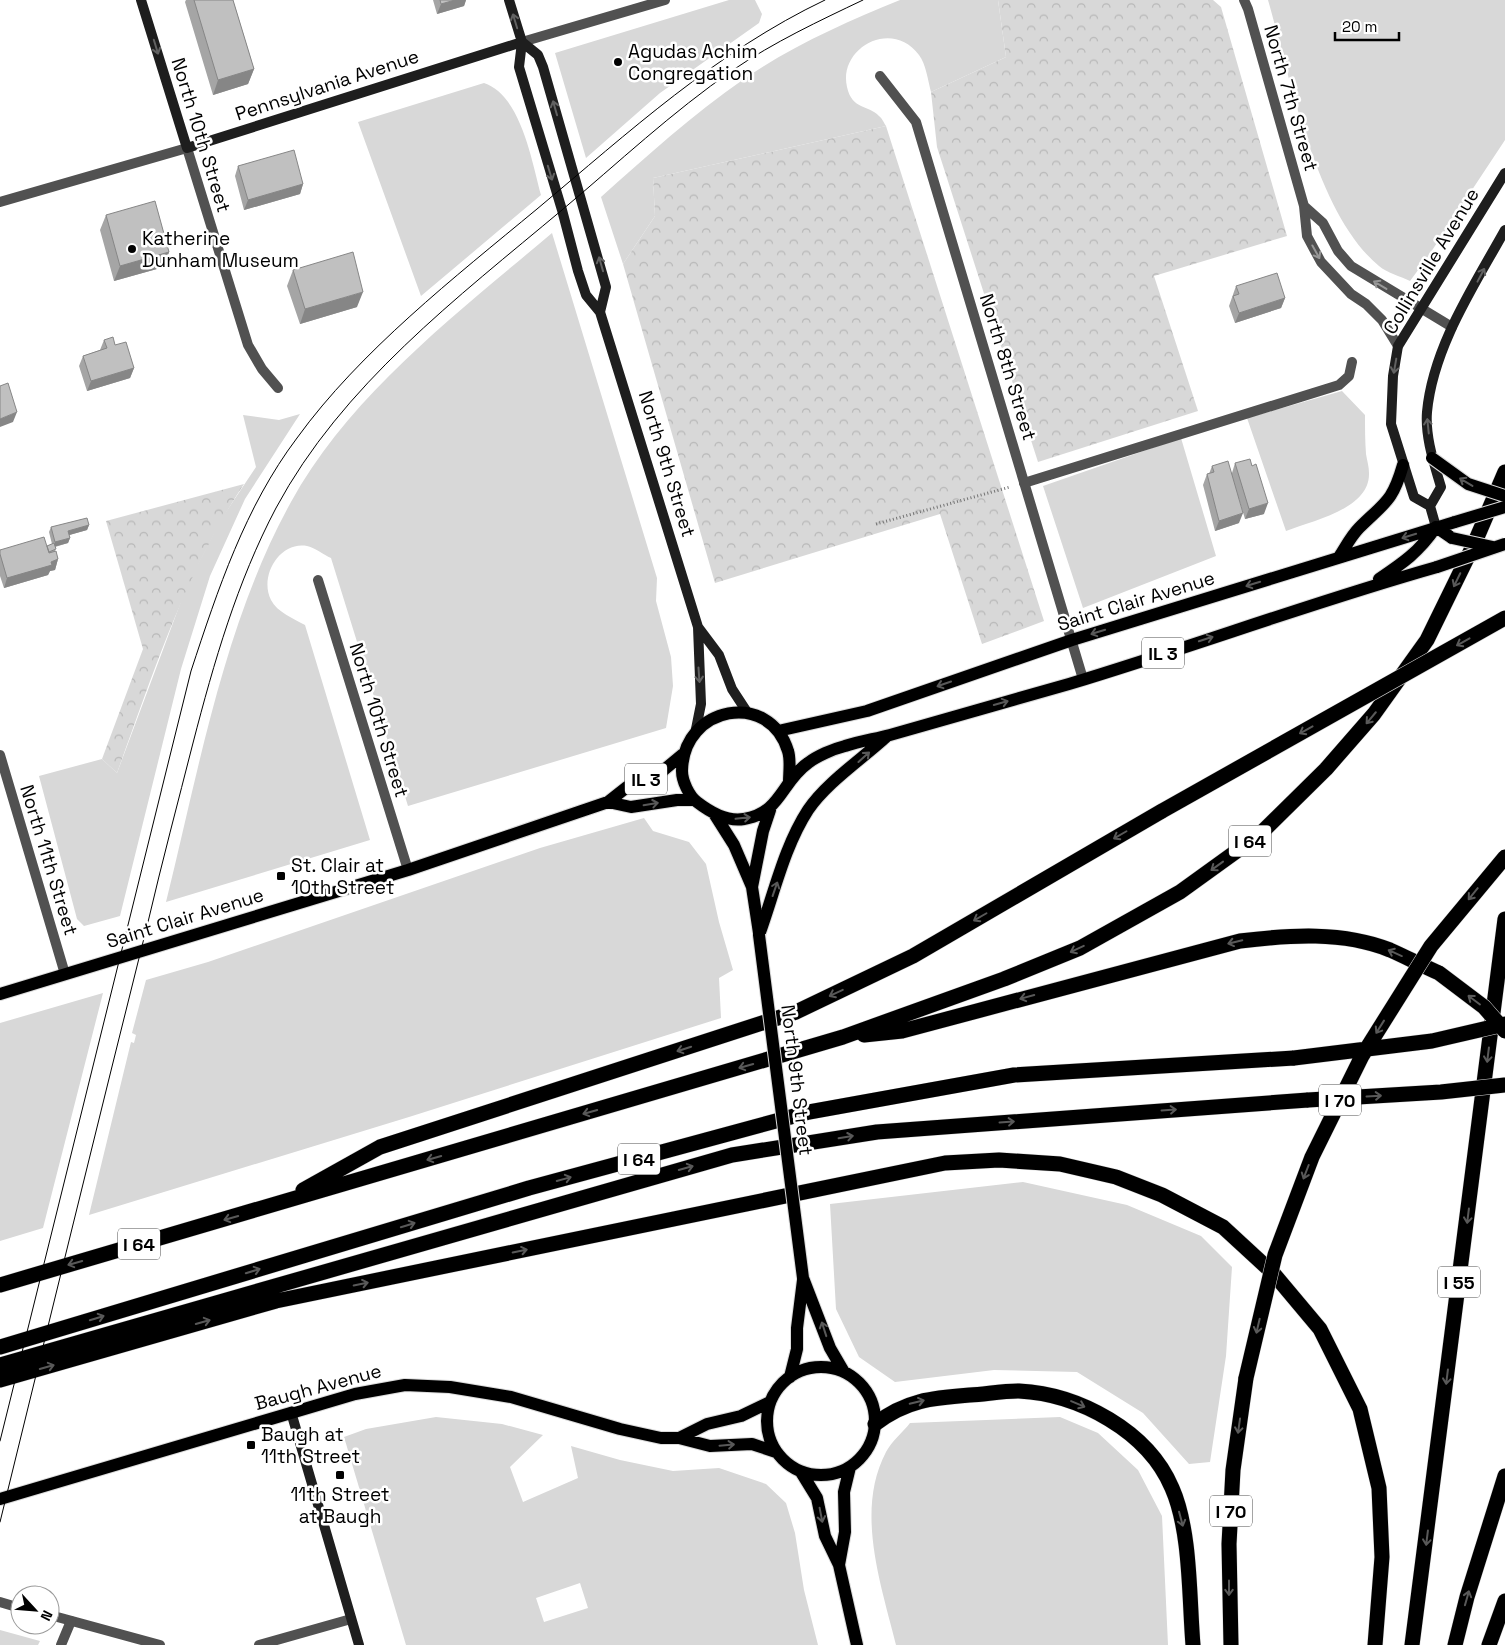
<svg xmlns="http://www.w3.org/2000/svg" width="1505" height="1645" viewBox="0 0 1505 1645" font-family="'Space Grotesk',sans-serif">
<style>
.grass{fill:#d8d8d8;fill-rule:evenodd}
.forest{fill:url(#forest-crowns)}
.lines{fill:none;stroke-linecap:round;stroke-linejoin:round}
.primary-casing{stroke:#dbdbdb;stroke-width:14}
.highway-casing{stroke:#dbdbdb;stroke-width:16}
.path{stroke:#737373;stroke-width:3;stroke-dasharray:1 2.5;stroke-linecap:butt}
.lane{stroke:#515151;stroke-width:10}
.street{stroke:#515151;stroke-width:10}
.secondary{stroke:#1e1e1e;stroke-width:10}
.primary{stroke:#000;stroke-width:12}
.highway{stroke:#000;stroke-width:15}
.tram{stroke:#000;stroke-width:1}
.primary-bridge-casing{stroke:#dbdbdb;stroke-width:14;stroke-linecap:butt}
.highway-bridge-casing{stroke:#dbdbdb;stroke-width:16;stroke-linecap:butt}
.primary-bridge{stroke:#000;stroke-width:12}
.highway-bridge{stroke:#000;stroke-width:15}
.wall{fill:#a5a5a5}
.shaded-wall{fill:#868686}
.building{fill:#c0c0c0;stroke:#868686}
.oneway{stroke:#626262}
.oneway2{stroke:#979797}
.oneway3{stroke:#595959}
.poi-dot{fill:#000;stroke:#fff;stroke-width:2}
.labels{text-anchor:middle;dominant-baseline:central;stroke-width:5;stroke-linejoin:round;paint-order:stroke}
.shield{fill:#fff;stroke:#4c4c4c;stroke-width:1}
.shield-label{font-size:18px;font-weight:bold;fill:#000}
.poi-label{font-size:19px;fill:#000;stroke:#fff;text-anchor:start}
.street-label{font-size:19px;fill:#000;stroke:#fff}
</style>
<defs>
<pattern id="forest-crowns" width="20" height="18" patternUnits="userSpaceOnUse" patternTransform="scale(1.25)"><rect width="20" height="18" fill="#d8d8d8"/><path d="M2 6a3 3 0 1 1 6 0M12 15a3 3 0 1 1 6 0" fill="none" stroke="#b8b8b8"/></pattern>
</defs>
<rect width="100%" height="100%" fill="#fff"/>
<path class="grass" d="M729 0H755L762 14 759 23 660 93 586 158 555 53Z
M900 0H998L1006 57 931 92C928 81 926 64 919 55 892 18 838 48 847 87 852 110 869 105 879 116 882 118 884 123 886 126L653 178 655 216 623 264 601 197C647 156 693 114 744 79 792 46 846 22 900 0Z
M1268 0H1505V140L1427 258 1410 281C1400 276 1387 273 1379 266 1316 214 1290 77 1268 0Z
M484 83C521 95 532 162 541 195L421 296 358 122Z
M552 233 657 578 656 601 671 657 673 686 666 728 408 806 331 558C324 555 314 547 307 546 279 541 259 577 271 600 277 612 294 619 305 625L370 840 166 902C199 769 224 623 291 502 350 394 460 311 552 233Z
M1342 391 1365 415C1365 428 1365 441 1366 454 1367 460 1369 467 1369 473 1370 509 1314 520 1286 531L1247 418Z
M300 414 245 499 210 576 181 669 120 916 84 926 77 919 39 776 102 759 117 773 186 588 220 521 256 467 243 415 279 420Z
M1181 438 1216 556 1083 608 1043 486Z
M644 818 653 831 689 842 706 864 719 922 733 970 719 978 721 1018 409 1117 89 1215 131 1042 134 1043 136 1035 132 1033 146 980 208 962 540 848Z
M103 993 43 1228 0 1241V1023Z
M1023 1182 1127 1205 1201 1236 1232 1267 1226 1356 1210 1462 1189 1464 1143 1413 1077 1372 994 1370 895 1382 859 1357 836 1309 830 1204Z
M436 1417 502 1424 543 1435 510 1467 523 1502 578 1478 571 1446 620 1460 673 1471 719 1468 766 1484 786 1503 795 1533 804 1590 818 1645H406L344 1437 366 1429ZM580 1583 588 1608 544 1622 536 1598Z
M1060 1417 1098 1433 1138 1470 1162 1516 1168 1645H896C881 1584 855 1511 886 1452 892 1441 903 1432 910 1423Z
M0 1630 40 1641 38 1645H0Z"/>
<path class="forest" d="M998 0H1213L1221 7 1287 236 1154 276 1198 411 1038 462 937 147 931 92 1006 57Z
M886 126 1044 621 982 644 940 514 715 583 623 264 655 216 653 178Z
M244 484C185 573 153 674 117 773L102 759 143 649 106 521Z"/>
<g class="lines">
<g class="primary-casing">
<path id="primary" d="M1339 557C1345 548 1351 536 1359 528 1385 502 1392 503 1403 465
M1379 579C1403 563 1419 552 1436 527L1452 538
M778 731 867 711 1072 640 1455 522
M789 782C789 773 791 760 788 751 770 690 683 705 682 771 682 781 689 796 697 802 710 812 728 822 744 819 781 813 781 782 808 763 817 756 833 749 845 746 860 741 875 739 890 735 950 718 1009 701 1069 684 1192 647 1313 602 1437 567
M608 802 631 807 677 800H694
M715 815 734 845 752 887 759 933
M752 887 763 831 770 810
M759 935C774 894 784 847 808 810 826 783 862 759 887 736
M0 994 408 870 608 802 627 787 659 774 683 754
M803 1278 830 1348 844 1372
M767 1421a54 54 0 1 1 108 0a54 54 0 1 1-108 0Z
M790 1377 797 1349V1328L803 1280
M679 1438 707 1424 741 1416 770 1402
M801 1472 817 1498 825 1536 839 1565 857 1645
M0 1499 355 1394 405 1385 450 1387 511 1397 620 1429 661 1438H679L710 1446 752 1444 776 1452
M839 1565 845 1532 844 1492 850 1467"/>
</g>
<g class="highway-casing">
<path id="highway" d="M864 1035 902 1031 1240 941C1289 935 1343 931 1390 950 1406 957 1423 966 1439 973
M303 1190 380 1147 796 1012 913 956 1162 811
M0 1285 843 1037 1004 979 1080 948 1180 892 1259 835 1326 769 1374 714 1427 640 1475 542 1505 472
M0 1347 529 1188 809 1112 1014 1075 1294 1058
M0 1365 732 1155 877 1132 1308 1100
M0 1380 276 1301 945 1163 999 1160 1060 1164 1116 1177 1162 1195 1223 1227 1273 1273 1320 1329 1360 1409 1379 1488 1382 1557 1375 1645
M875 1424C906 1400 932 1398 970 1395 986 1394 1003 1391 1019 1391 1079 1394 1148 1431 1172 1488 1191 1531 1189 1598 1193 1645
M1231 1645 1229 1544 1233 1470 1246 1378
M1412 1645 1505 919
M1455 1645 1467 1597 1505 1476
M1489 1645 1505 1601"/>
</g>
<path class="path" d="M876 524 1010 487"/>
<path class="lane" d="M1024 483 1339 385 1349 376 1352 362
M0 1602 20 1608
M50 1615 160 1645
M259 1645 351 1619"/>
<path class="street" d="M1244 0 1248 9 1304 206 1307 236 1321 262 1351 294 1366 304 1382 320 1398 346
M522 42 665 0
M880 76 916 122 1083 679
M0 202 187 148 248 345 262 369 278 388
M1304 206 1323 223 1338 251 1351 266 1452 327
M318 580 408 870
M0 755 65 974
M61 1645 71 1621"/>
<path class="secondary" d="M141 0 187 148 522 42
M509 0 522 42 519 67 562 210 578 271 586 295 600 312 698 627 701 704 696 729
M522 42 538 55 543 67 606 287 600 312
M1430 506 1414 497 1391 424 1393 376 1398 346 1505 173
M1436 527 1430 506 1441 487C1434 463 1425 437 1427 412 1433 347 1474 286 1505 230
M698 627 719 655 732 689 747 712
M291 1412 359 1645"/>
<use href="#primary" class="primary"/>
<use href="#highway" class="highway"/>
<path class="tram" d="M0 1441 191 671C218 589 245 507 297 438 360 351 455 277 537 209 629 132 716 52 825 0
M0 1522C49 1322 98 1122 148 922 162 862 178 802 193 743 214 662 237 582 276 508 342 385 457 298 562 210 618 163 672 112 733 70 774 42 819 21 863 0"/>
<g class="primary-bridge-casing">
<path id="primary-bridge" d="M1432 458 1468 484 1505 496
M1455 522 1505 507
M1452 538 1493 547
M1437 567 1505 544
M759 935 803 1278"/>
</g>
<g class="highway-bridge-casing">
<path id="highway-bridge" d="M1162 811 1505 618
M1439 973 1484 1007 1505 1031
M1294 1058 1432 1041 1505 1024
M1308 1100 1441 1092 1505 1085
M1246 1378 1275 1255 1312 1157 1362 1056 1431 946 1505 857"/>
</g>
<use href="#primary-bridge" class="primary-bridge"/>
<use href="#highway-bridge" class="highway-bridge"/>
</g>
<path class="wall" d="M186 0H233L254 69 248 84 213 95 185 2Z
M433 0H466L464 6 437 14Z
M238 166 303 184 300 194 244 210 235 176Z
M106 215 169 252 164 267 114 281 100 230Z
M293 270 357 307 300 324 287 286Z
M1236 286 1285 298 1281 308 1235 323 1229 306Z
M104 340 115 345 134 368 130 378 87 391 79 366 83 356 100 350Z
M1235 463 1264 514 1245 519 1239 499V523L1215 531 1203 485 1207 474H1209L1212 466 1232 473Z
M89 525 87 530 69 535 70 538 68 543 55 547V551L58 559 55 570 50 571 48 575 4 588 0 576V550L47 546 52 544 49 532 51 527Z"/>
<path class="shaded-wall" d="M455 0H466L464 6 437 14 441 4Z
M254 69 248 84 213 95 218 80Z
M303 184 300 194 244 210 248 200Z
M169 252 164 267 114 281 120 266Z
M363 292 357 307 300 324 305 309Z
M1285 298 1281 308 1235 323 1239 313Z
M134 368 130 378 87 391 91 381Z
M17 412 13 422 0 427V419Z
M1268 503 1264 514 1245 519 1249 509Z
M1243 513 1239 523 1215 531 1219 521Z
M89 525 87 530 66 536 68 531Z
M70 538 68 543 53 547 55 542Z
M58 559 55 570 50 571 48 575 4 588 7 578 51 562Z"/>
<path class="building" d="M194 0H233L254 69 218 80Z
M440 0H455L441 4Z
M294 150 303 184 248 200 238 166Z
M155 201 169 252 120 266 106 215Z
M353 252 363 292 305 309 293 270Z
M1277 273 1285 298 1239 313 1233 296 1239 294 1236 286Z
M113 337 115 345 126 342 134 368 91 381 83 356 107 348 104 340Z
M8 383 17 412 0 419V386Z
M1250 459 1252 466 1256 464 1268 503 1249 509 1235 463Z
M1228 461 1243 513 1219 521 1207 474 1214 472 1212 466Z
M87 518 89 525 68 531 70 538 55 542 51 527Z
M44 537 49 553 56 551 58 559 51 562 52 565 7 578 0 554V550Z
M54 543 56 549 49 552 47 546Z"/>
<defs><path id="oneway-shaft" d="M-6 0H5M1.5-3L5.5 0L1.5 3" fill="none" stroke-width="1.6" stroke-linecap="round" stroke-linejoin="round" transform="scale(1.25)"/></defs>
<g class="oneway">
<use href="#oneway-shaft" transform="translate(515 21) rotate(-107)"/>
<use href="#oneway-shaft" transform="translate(156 47) rotate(73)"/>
<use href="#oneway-shaft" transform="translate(555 108) rotate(-106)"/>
<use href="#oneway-shaft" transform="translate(550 173) rotate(73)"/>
<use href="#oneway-shaft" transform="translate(601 264) rotate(-106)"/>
<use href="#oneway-shaft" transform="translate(1481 275) rotate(-62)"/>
<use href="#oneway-shaft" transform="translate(1395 366) rotate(100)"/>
<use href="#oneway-shaft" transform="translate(1428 426) rotate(-96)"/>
<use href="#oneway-shaft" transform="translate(699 675) rotate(86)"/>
</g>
<g class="oneway2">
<use href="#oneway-shaft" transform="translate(1316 252) rotate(61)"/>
<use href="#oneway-shaft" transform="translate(1380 285) rotate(-149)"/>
</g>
<g class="oneway3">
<use href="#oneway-shaft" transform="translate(1466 482) rotate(-149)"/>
<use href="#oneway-shaft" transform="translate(1409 536) rotate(163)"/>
<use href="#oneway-shaft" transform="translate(1457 580) rotate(116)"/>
<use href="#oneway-shaft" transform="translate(1253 584) rotate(163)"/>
<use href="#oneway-shaft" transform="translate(1098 632) rotate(163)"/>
<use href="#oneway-shaft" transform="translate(1206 639) rotate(-18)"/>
<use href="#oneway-shaft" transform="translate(1463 642) rotate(151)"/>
<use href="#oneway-shaft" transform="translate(944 684) rotate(161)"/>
<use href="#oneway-shaft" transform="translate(1001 703) rotate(-16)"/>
<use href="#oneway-shaft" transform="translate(1371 718) rotate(130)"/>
<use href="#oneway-shaft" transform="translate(1306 730) rotate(151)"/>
<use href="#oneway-shaft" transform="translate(864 757) rotate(-42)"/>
<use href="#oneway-shaft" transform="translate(651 804) rotate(-9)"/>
<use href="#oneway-shaft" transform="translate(743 818) rotate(-6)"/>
<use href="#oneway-shaft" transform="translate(1120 835) rotate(150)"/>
<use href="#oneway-shaft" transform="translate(1217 866) rotate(144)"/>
<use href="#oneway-shaft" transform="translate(775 889) rotate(-71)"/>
<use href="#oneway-shaft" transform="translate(1473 894) rotate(129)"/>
<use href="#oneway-shaft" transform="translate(980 917) rotate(150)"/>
<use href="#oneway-shaft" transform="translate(1235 942) rotate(167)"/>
<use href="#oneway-shaft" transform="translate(1077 949) rotate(155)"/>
<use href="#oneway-shaft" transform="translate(1395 953) rotate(-156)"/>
<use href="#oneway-shaft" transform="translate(836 993) rotate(155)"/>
<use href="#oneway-shaft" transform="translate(1027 997) rotate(165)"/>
<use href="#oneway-shaft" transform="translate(1474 1000) rotate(-143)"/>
<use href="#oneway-shaft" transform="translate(1380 1027) rotate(122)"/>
<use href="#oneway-shaft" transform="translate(684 1049) rotate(162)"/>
<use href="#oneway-shaft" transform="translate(1488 1055) rotate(97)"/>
<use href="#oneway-shaft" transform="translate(746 1066) rotate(164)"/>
<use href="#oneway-shaft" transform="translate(1374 1096) rotate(-3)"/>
<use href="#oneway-shaft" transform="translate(1169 1110) rotate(-4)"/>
<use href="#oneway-shaft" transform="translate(590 1112) rotate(164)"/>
<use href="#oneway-shaft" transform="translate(1007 1122) rotate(-4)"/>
<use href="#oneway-shaft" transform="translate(846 1137) rotate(-9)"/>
<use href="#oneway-shaft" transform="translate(434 1158) rotate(164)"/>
<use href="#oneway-shaft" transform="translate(686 1168) rotate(-16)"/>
<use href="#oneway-shaft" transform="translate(1306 1172) rotate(111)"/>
<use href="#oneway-shaft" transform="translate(564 1179) rotate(-15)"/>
<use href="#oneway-shaft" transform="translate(1468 1216) rotate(97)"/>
<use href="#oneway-shaft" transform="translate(231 1218) rotate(164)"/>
<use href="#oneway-shaft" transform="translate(408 1225) rotate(-17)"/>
<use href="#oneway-shaft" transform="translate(520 1251) rotate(-12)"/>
<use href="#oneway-shaft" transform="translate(75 1263) rotate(164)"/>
<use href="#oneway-shaft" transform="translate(253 1271) rotate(-17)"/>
<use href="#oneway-shaft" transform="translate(361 1284) rotate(-12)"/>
<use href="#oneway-shaft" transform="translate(97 1318) rotate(-17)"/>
<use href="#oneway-shaft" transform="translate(203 1322) rotate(-16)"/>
<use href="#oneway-shaft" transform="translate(1258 1326) rotate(103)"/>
<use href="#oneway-shaft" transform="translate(824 1329) rotate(-108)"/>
<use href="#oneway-shaft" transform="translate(47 1367) rotate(-16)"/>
<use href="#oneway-shaft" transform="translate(1447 1377) rotate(97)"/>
<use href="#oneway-shaft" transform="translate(917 1402) rotate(-13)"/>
<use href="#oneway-shaft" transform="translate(1078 1404) rotate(23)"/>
<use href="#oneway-shaft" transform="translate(1239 1426) rotate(98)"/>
<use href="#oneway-shaft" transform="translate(727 1445) rotate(-5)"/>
<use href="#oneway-shaft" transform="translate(821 1515) rotate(79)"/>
<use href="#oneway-shaft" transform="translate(1181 1519) rotate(75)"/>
<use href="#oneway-shaft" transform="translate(1427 1538) rotate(97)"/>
<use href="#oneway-shaft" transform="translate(1229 1588) rotate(90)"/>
<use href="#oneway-shaft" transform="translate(1467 1598) rotate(-74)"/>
</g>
<g class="poi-dot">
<circle cx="618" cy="62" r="5"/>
<circle cx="132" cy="249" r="5"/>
<rect x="276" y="871" width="10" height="10" rx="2.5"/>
<rect x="246" y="1440" width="10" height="10" rx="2.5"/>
<rect x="335" y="1470" width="10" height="10" rx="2.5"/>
</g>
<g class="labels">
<g class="shield">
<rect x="1142" y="637.5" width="42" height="31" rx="4"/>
<rect x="625" y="763.5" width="42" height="31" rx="4"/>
<rect x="1229" y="825.5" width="42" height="31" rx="4"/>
<rect x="1319" y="1084.5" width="42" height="31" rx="4"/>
<rect x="618" y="1143.5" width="42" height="31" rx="4"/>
<rect x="118" y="1228.5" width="42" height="31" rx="4"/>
<rect x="1438" y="1266.5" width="42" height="31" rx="4"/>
<rect x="1210" y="1495.5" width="42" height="31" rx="4"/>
</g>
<g class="shield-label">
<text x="1163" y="653">IL 3</text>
<text x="646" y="779">IL 3</text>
<text x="1250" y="841">I 64</text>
<text x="1340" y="1100">I 70</text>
<text x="639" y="1159">I 64</text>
<text x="139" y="1244">I 64</text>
<text x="1459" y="1282">I 55</text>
<text x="1231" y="1511">I 70</text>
</g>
<g class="poi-label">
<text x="628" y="51">Agudas Achim<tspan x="628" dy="22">Congregation</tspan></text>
<text x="142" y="238">Katherine<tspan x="142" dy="22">Dunham Museum</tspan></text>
<text x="291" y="865">St. Clair at<tspan x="291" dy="22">10th Street</tspan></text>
<text x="261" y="1434">Baugh at<tspan x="261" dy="22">11th Street</tspan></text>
<text x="340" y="1494" text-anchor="middle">11th Street<tspan x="340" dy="22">at Baugh</tspan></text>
</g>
<g class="street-label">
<text transform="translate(327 85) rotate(-18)">Pennsylvania Avenue</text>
<text transform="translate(1291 98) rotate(74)">North 7th Street</text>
<text transform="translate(201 135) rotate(73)">North 10th Street</text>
<text transform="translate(1431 261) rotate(-59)">Collinsville Avenue</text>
<text transform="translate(1008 367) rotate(73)">North 8th Street</text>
<text transform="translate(667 464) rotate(73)">North 9th Street</text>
<text transform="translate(1136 601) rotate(-17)">Saint Clair Avenue</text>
<text transform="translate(379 720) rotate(73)">North 10th Street</text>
<text transform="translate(49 860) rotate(73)">North 11th Street</text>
<text transform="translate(185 918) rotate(-17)">Saint Clair Avenue</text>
<text transform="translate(797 1080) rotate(83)">North 9th Street</text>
<text transform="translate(318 1387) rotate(-15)">Baugh Avenue</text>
</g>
</g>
<g transform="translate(35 1610) rotate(116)"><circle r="24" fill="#ffffff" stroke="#999999"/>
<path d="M0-4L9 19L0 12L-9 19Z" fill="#000000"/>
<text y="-8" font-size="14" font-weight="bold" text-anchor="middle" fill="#000000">N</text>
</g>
<path d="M1335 32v8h64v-8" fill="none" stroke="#000000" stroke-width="2.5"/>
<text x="1342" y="32" font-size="15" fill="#000000" stroke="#ffffff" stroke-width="4" paint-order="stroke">20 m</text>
</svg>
